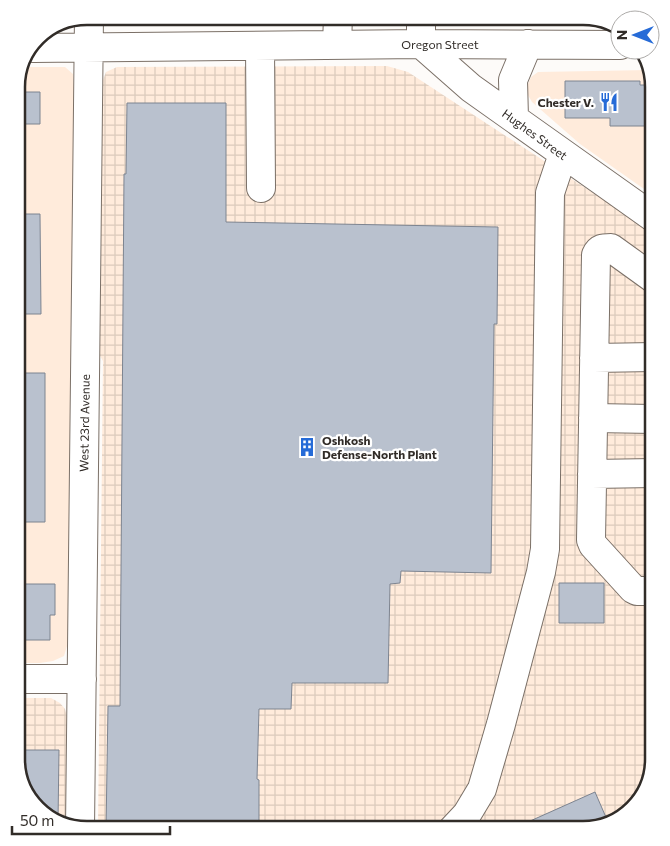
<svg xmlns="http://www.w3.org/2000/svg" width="670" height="846" viewBox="0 0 670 846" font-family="Commissioner,sans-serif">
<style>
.built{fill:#ffebdb}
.industrial{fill:url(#industrial-grid)}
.building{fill:#b9c1ce;stroke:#7d8490}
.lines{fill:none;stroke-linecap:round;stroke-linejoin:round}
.minor-casing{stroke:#7b7067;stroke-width:30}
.minor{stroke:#fff;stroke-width:28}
.labels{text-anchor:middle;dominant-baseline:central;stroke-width:4.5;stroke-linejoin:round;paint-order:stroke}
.street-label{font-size:12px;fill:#312c28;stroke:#fff}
.poi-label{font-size:12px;font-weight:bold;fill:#312c28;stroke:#fff;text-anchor:end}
.rim{fill:none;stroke:#312c28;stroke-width:2.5}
</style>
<defs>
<pattern id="industrial-grid" width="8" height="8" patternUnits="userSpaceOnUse" patternTransform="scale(1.25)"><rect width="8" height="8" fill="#ffebdb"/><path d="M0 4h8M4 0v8" fill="none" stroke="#dbcabc"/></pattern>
</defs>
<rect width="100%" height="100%" fill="#fdfbf9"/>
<path class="built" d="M24 67H65L73 74 74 88 68 643 64 656 53 661 40 663H16V82Z
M649 70 654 87V196L580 144 532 102 528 95V84L531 77 538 72Z"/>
<path class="industrial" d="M387 66 408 72 613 206 654 235V759L644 794 622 818 583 830H98L103 361 99 354 98 339 100 135 103 80 106 72 117 67Z
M16 698H51L60 703 65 709 68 721 67 825 51 820 28 798 16 759Z"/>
<path class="building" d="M565 81H640V85H653L654 126H610V118H565Z
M16 92H40V124H16Z
M127 103H226V222L498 227 497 324H494L491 573 401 571 400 583 390 584 388 683H292L291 709H259L257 779 259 780V830H106L108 706H120L124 174H126Z
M16 214H40L41 314H16Z
M16 373H45V522H16Z
M559 583H604V623H559Z
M16 584H55V615H50V640H16Z
M16 750H59L58 822 51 820 28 798 16 759Z
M595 792 608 822 583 830H510Z"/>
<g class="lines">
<g class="minor-casing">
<path id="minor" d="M421 44 471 88 654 218
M421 44V16
M337 45 338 16
M260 46 261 188
M33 48 421 44 620 45
M514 118 513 80 528 44
M654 279 611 248C603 248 599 248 596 255L591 540 593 545 633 589 637 591H654
M594 358 654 357
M593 418 654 419
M592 474 654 473
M16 679H82
M80 829 89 16
M452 830 467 814 482 789 501 724 541 572 545 549 550 193 563 154"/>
</g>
<use href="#minor" class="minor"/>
</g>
<defs>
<g id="restaurant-bare" transform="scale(1.5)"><path d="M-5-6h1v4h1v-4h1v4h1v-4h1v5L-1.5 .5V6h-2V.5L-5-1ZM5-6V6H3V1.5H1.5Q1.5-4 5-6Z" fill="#266bd7" stroke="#fff" stroke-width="2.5" paint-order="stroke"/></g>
<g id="building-bare" transform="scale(1.5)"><path d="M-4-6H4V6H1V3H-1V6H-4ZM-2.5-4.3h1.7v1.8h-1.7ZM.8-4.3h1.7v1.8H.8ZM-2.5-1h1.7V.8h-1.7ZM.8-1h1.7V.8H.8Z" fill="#266bd7" stroke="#fff" stroke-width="2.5" paint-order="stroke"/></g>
</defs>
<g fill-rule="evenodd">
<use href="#restaurant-bare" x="609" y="102"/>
<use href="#building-bare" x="307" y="447"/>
</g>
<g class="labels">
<g class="street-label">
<text x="440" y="44">Oregon Street</text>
<text transform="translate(535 134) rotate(36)">Hughes Street</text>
<text transform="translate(84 423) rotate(-89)">West 23rd Avenue</text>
</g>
<g class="poi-label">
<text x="594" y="102">Chester V.</text>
<text x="322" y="440" text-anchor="start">Oshkosh<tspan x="322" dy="14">Defense-North Plant</tspan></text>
</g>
</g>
<path d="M0 0H670V846H0ZM87 25H583A62 62 0 0 1 645 87V759A62 62 0 0 1 583 821H87A62 62 0 0 1 25 759V87A62 62 0 0 1 87 25Z" fill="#fff" fill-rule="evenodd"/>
<path class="rim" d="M87 25H583A62 62 0 0 1 645 87V759A62 62 0 0 1 583 821H87A62 62 0 0 1 25 759V87A62 62 0 0 1 87 25Z"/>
<g transform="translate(635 35) rotate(270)"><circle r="24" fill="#ffffff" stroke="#adaba9"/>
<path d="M0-4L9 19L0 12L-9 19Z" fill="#266bd7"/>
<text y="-8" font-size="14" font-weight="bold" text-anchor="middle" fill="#312c28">N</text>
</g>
<path d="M12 826v8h158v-8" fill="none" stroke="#312c28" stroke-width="2.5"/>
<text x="20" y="826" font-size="15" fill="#312c28" stroke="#ffffff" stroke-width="4" paint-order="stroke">50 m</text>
</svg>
